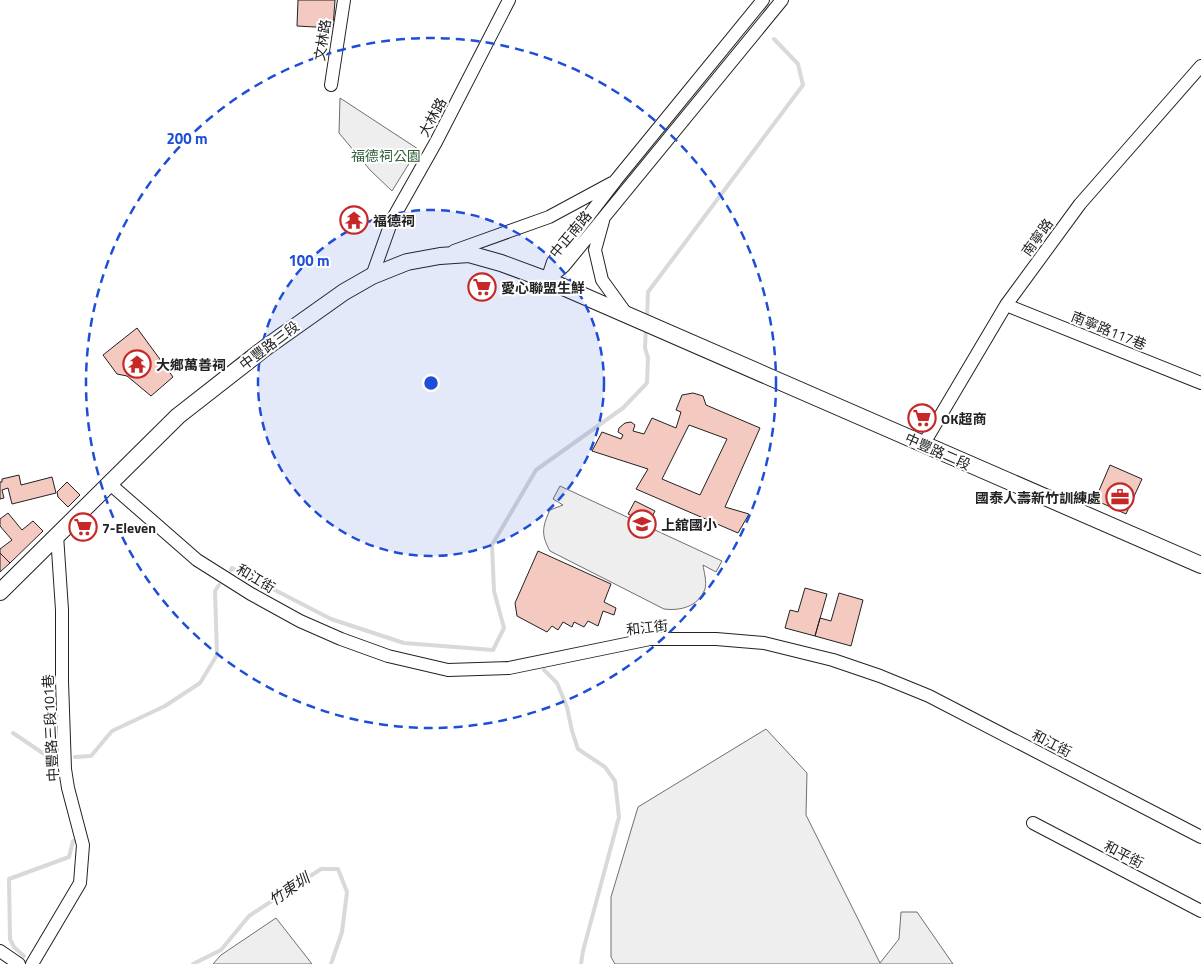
<svg xmlns="http://www.w3.org/2000/svg" width="1201" height="964" viewBox="0 0 1201 964" font-family="'Titillium Web','Noto Sans TC',sans-serif">
<style>
.green{fill:#eee;stroke:#6f6f6f}
.lines{fill:none;stroke-linecap:round;stroke-linejoin:round}
.stream{stroke:#d9d9d9;stroke-width:4}
.building{fill:#f3c9c0;stroke:#222;fill-rule:evenodd}
.minor-casing{stroke:#222;stroke-width:14}
.major-casing{stroke:#222;stroke-width:18}
.minor{stroke:#fff;stroke-width:12}
.major{stroke:#fff;stroke-width:16}
.ring{fill:none;stroke:#1d4ed8;stroke-width:2.5;stroke-dasharray:9 6}
.labels{text-anchor:middle;dominant-baseline:central;stroke-width:4;stroke-linejoin:round;paint-order:stroke}
.street-label{font-size:14px;fill:#222;stroke:#fff}
.park-label{font-size:14px;fill:#2f5e38;stroke:#fff}
.poi-label{font-size:14px;font-weight:bold;fill:#222;stroke:#fff;text-anchor:start}
.water-label{font-size:15px;font-style:italic;fill:#222;stroke:#fff}
.centre{fill:#1d4ed8;stroke:#fff;stroke-width:2.5}
.ring-label{font-size:15px;text-anchor:middle;font-weight:bold;fill:#1d4ed8;stroke:#fff;stroke-width:4;stroke-linejoin:round;paint-order:stroke}
</style>
<rect width="100%" height="100%" fill="#fff"/>
<path class="green" d="M340 98 418 149 392 191 370 170 339 133Z
M560 486 722 561 716 572 703 565C704 572 707 582 705 589 698 607 680 611 664 609L550 551C541 535 542 527 550 510L563 505 553 499Z
M766 729 807 773 806 815 880 963 899 939 901 912H917L953 964H615L611 957V897L638 807Z
M276 918 312 964H213L221 955Z"/>
<g class="lines">
<path class="stream" d="M647 317 648 292 803 85 798 64 774 39
M231 570 232 568 331 619 404 643 493 650 504 628 494 591 492 545 536 470 623 408 647 383 648 358 645 348 646 327
M544 670 557 683 567 707 572 731 578 749 605 767 615 781 619 817 583 951 581 964
M13 733 50 758H55
M75 757 91 756 112 731 165 706 200 683 217 655 215 591 219 585
M24 956 14 947 10 939 9 879 69 857 73 841
M193 964 221 950 249 916 321 869H338L347 892 342 932 331 964"/>
</g>
<path class="building" d="M298 0H335L333 28 297 26Z
M349 208 367 219 359 232 341 221Z
M137 328 173 377 151 396 127 376 117 374 103 355Z
M693 393 703 396 706 405 760 428 725 507 749 514 738 533 636 489 648 469 592 451 602 432 621 439 623 435 618 432 619 428 625 423 631 422 635 425 633 431 644 434 652 418 676 428 681 412 676 410 682 395ZM689 425 727 439 700 495 662 479Z
M1110 465 1142 479 1126 514 1095 500Z
M19 475 21 485 52 477 56 493 12 504 8 488 2 490 4 498 0 499V482H2V479Z
M67 482 80 495 68 507 58 497 57 492Z
M635 501 655 511 648 524 628 514Z
M8 513 22 530 33 521 43 531 10 563 0 553V549L12 540 0 526V519Z
M538 551 611 584 604 602 616 608 614 615 603 611 598 626 588 621 584 627 574 622 572 627 563 622 558 630 552 626 547 632 517 616 515 603Z
M0 553 10 563 0 572Z
M805 588 827 594 815 636 785 628 790 610 798 612Z
M839 593 863 600 851 646 815 636 820 618 831 621Z"/>
<g class="lines">
<g class="minor-casing">
<path id="minor" d="M331 85 344 0
M603 221 595 250 602 280 628 316
M454 251 549 217 612 183
M372 276 392 220 436 142 509 0
M547 280 564 266 782 0
M547 280 553 262 616 180 763 0
M1006 305 1201 383
M923 445 1006 305 1080 204 1201 66
M110 484 197 560 251 594 300 621 341 639 388 656 448 670 509 668 650 639H716L764 643 833 660 880 676 929 696 1201 837
M1033 823 1201 911
M0 951 19 964
M32 964 80 883 83 845 68 788 65 769 62 681V610L57 535"/>
</g>
<g class="major-casing">
<path id="major" d="M0 592 178 416 265 348 344 292 372 276 407 262 440 256 469 254 501 263 547 280 1201 565"/>
</g>
<use href="#minor" class="minor"/>
<use href="#major" class="major"/>
</g>
<circle cx="431" cy="383" r="173" fill="#1d4ed8" fill-opacity=".12"/>
<g class="ring">
<circle cx="431" cy="383" r="173"/>
<circle cx="431" cy="383" r="345"/>
</g>
<defs>
<g id="temple-ring" transform="scale(1.4375)"><circle r="9.5" fill="#fff" stroke="#c62828" stroke-width="1.5"/><path d="M0-6L5-2H3V0L6.5 2.5H4V6H1.5V3h-3V6H-4V2.5H-6.5L-3 0V-2H-5Z" fill="#c62828"/></g>
<g id="supermarket-ring" transform="scale(1.4375)"><circle r="9.5" fill="#fff" stroke="#c62828" stroke-width="1.5"/><path d="M-6-5.5h2.5l.6 2H6L4.5 2H-2.5L-4.4-4H-6ZM-1.5 3.2a1.3 1.3 0 1 0 .1 0ZM3 3.2a1.3 1.3 0 1 0 .1 0Z" fill="#c62828"/></g>
<g id="office-ring" transform="scale(1.4375)"><circle r="9.5" fill="#fff" stroke="#c62828" stroke-width="1.5"/><path d="M-6-3h4V-5.5h4V-3h4V5H-6ZM-1-4.5V-3h2v-1.5ZM-6 0V1H6V0Z" fill="#c62828"/></g>
<g id="school-ring" transform="scale(1.4375)"><circle r="9.5" fill="#fff" stroke="#c62828" stroke-width="1.5"/><path d="M0-5L7-2L0 1L-7-2ZM-4 1L0 2.5L4 1V4Q0 6-4 4Z" fill="#c62828"/></g>
</defs>
<g fill-rule="evenodd">
<use href="#temple-ring" x="354" y="220"/>
<use href="#supermarket-ring" x="482" y="287"/>
<use href="#temple-ring" x="137" y="364"/>
<use href="#supermarket-ring" x="922" y="418"/>
<use href="#office-ring" x="1120" y="497"/>
<use href="#school-ring" x="642" y="524"/>
<use href="#supermarket-ring" x="83" y="527"/>
</g>
<g class="labels">
<g class="street-label">
<text transform="translate(322 40) rotate(-81)">文林路</text>
<text transform="translate(432 117) rotate(-62)">大林路</text>
<text transform="translate(570 234) rotate(-50)">中正南路</text>
<text transform="translate(1037 237) rotate(-54)">南寧路</text>
<text transform="translate(1109 330) rotate(22)">南寧路117巷</text>
<text transform="translate(269 345) rotate(-37)">中豐路三段</text>
<text transform="translate(938 451) rotate(24)">中豐路二段</text>
<text transform="translate(256 578) rotate(31)">和江街</text>
<text transform="translate(647 627) rotate(-6)">和江街</text>
<text transform="translate(50 728) rotate(-93)">中豐路三段101巷</text>
<text transform="translate(1052 743) rotate(27)">和江街</text>
<text transform="translate(1124 854) rotate(27)">和平街</text>
</g>
<g class="park-label">
<text x="386" y="155">福德祠公園</text>
</g>
<g class="poi-label">
<text x="373" y="220">福德祠</text>
<text x="501" y="287">愛心聯盟生鮮</text>
<text x="156" y="364">大鄉萬善祠</text>
<text x="941" y="418">OK超商</text>
<text x="1101" y="497" text-anchor="end">國泰人壽新竹訓練處</text>
<text x="661" y="524">上舘國小</text>
<text x="102" y="527">7-Eleven</text>
</g>
<g class="water-label">
<text transform="translate(289 889) rotate(-34)">竹東圳</text>
</g>
</g>
<circle cx="431" cy="383" r="8" class="centre"/>
<g class="ring-label">
<text x="187" y="144">200 m</text>
<text x="309" y="266">100 m</text>
</g>
</svg>
